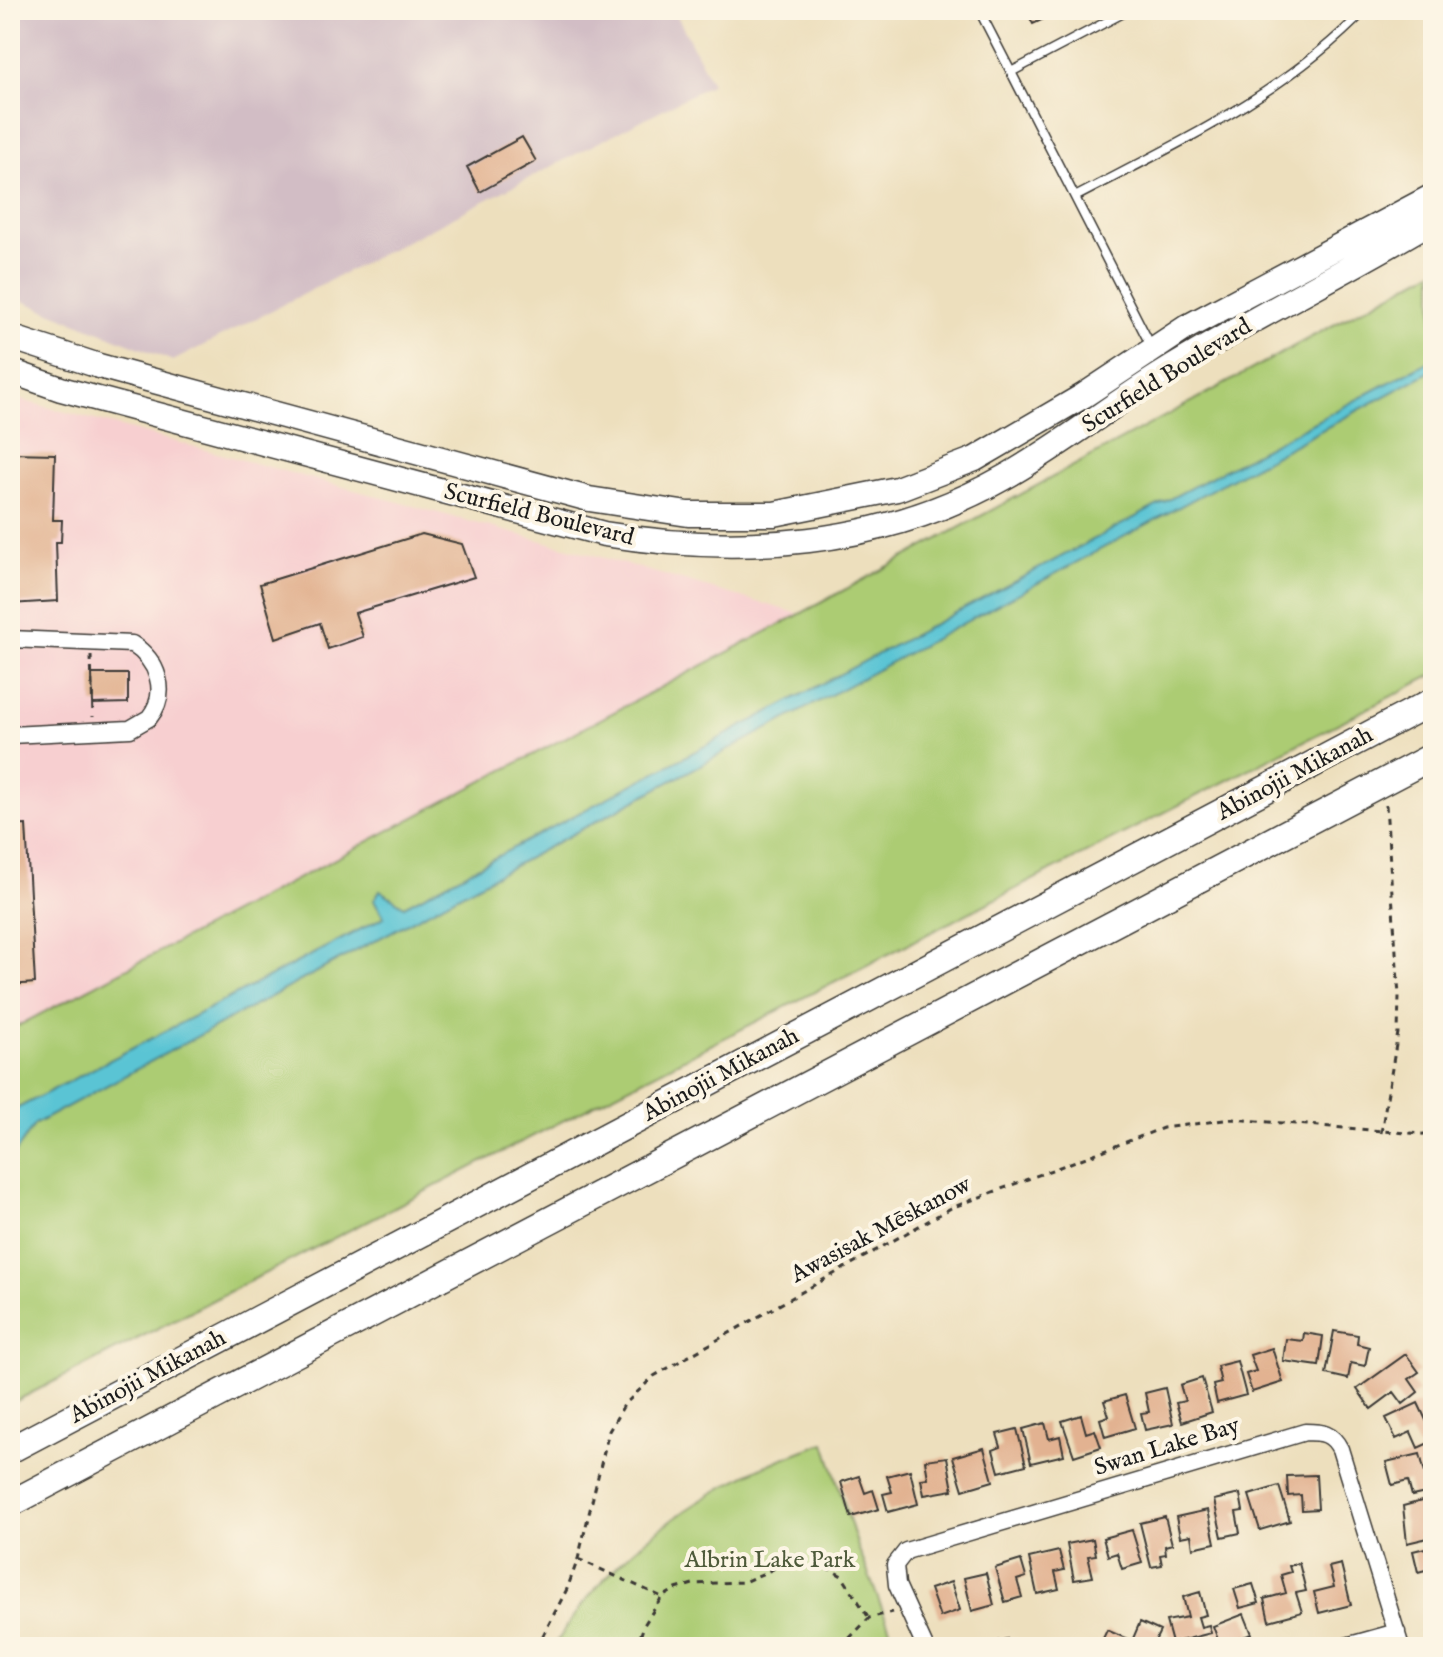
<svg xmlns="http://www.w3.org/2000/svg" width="1443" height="1657" viewBox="0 0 1443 1657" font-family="'IM FELL English',serif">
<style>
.built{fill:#f7cfd0}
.industrial{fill:#d2bdc5}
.green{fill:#accc73;stroke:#647448;stroke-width:2}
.water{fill:#5ac4d4;stroke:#3b7078;stroke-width:2}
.building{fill:#e2b291}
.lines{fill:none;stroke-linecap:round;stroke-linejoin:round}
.lane-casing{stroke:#3b3934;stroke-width:11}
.street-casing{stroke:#3b3934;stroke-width:19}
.secondary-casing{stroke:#3b3934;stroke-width:27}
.primary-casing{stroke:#3b3934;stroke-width:29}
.path{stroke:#3b3934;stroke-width:3;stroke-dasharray:6 6;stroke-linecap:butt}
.lane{stroke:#fff;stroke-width:8}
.street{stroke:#fff;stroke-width:16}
.secondary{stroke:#fff;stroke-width:24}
.primary{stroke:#fff;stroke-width:26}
.labels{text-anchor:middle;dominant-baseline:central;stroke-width:8;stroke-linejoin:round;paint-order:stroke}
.street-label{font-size:24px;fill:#1c1c1c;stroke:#fcf5e5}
.park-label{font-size:24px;fill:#4e5a3a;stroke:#fcf5e5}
</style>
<rect width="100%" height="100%" fill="#fcf5e5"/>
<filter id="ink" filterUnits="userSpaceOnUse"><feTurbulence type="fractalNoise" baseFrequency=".0125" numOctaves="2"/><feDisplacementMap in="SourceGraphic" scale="16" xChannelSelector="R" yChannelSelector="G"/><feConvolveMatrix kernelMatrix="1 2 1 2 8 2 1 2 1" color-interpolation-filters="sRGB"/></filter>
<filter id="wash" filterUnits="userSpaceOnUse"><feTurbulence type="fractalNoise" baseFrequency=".006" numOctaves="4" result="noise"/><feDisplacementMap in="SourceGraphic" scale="32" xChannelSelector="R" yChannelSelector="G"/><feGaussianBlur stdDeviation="1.8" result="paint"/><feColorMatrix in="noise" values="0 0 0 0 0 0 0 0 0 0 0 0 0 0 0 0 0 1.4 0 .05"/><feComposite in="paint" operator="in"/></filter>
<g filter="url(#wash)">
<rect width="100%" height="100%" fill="#eddfbd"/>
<path class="built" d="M10 397 587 553 800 614 10 1030Z"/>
<path class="industrial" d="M10 10H674L712 84 173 361 10 296Z"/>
<path class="green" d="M1433 271V675L10 1404V1030L800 614Z
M825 1443 858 1547 897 1647H554C610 1549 720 1476 825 1443Z"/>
<path class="water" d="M1433 359V370L35 1124 10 1160V1112L384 917 374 900 380 890 404 906Z"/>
<g id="blocks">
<path class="building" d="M1026 10H1063L1033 24Z
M522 137 536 161 480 192 467 167Z
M10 453 55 454 53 520H62L61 542H56L58 601 10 604Z
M422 534 462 544 474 577 355 613 363 637 328 649 320 623 276 638 260 584Z
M92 674H128V703L93 704Z
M26 825 35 983 10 985V826Z
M1334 1331 1358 1335 1357 1344 1369 1347 1365 1366 1351 1363 1348 1379 1326 1374Z
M1304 1333 1323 1336 1319 1366 1283 1361 1286 1339 1303 1341Z
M1272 1348 1283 1382 1252 1392 1246 1374 1256 1371 1250 1355Z
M1406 1354 1419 1372 1409 1379 1418 1392 1403 1404 1394 1392 1371 1409 1357 1389Z
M1237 1361 1246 1395 1217 1403 1213 1385 1221 1383 1217 1366Z
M1202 1378 1212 1412 1182 1422 1176 1403 1185 1401 1180 1385Z
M1165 1388 1173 1424 1145 1430 1141 1413 1149 1412 1145 1393Z
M1125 1395 1135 1428 1105 1437 1100 1419 1109 1416 1104 1401Z
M1418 1403 1433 1435V1441L1418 1448 1411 1432 1396 1439 1386 1418Z
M1081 1415 1086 1433 1095 1430 1101 1447 1074 1456 1062 1421Z
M1045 1423 1049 1439 1060 1436 1064 1455 1031 1463 1023 1429Z
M1017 1429 1026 1465 999 1472 993 1450 1001 1447 997 1434Z
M984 1448 993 1481 963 1490 953 1457Z
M1420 1454 1430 1492 1412 1496 1408 1481 1392 1485 1386 1462Z
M947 1457 953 1490 924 1495 921 1479 928 1478 925 1460Z
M910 1470 918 1504 888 1512 883 1494 892 1492 887 1476Z
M1316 1475 1318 1509 1302 1510 1301 1495 1288 1496 1287 1476Z
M859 1476 865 1493 873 1490 879 1509 851 1517 841 1482Z
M1279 1486 1290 1521 1260 1530 1249 1495Z
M1240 1494 1243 1511 1236 1512 1240 1533 1222 1537 1214 1500Z
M1433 1498V1531L1427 1532 1428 1538 1407 1543 1403 1506Z
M1208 1510 1215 1543 1193 1548 1191 1535 1180 1537 1176 1517Z
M1165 1517 1172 1544 1165 1546 1166 1554 1160 1555 1162 1565 1151 1567 1140 1523Z
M1132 1530 1142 1563 1122 1569 1117 1553 1108 1556 1103 1538Z
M1093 1539 1096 1555 1088 1556 1093 1577 1074 1580 1067 1544Z
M1433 1546V1568L1418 1572 1413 1551Z
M1059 1551 1064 1570 1055 1572 1059 1589 1037 1594 1029 1558Z
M1021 1560 1026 1577 1017 1580 1022 1597 1005 1602 995 1568Z
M1299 1563 1306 1591 1296 1593 1302 1612 1269 1621 1264 1599 1286 1593 1281 1575 1291 1572 1289 1566Z
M1341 1564 1351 1605 1319 1613 1314 1592 1334 1587 1329 1567Z
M986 1573 994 1605 972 1611 964 1578Z
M951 1582 960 1610 940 1617 930 1589Z
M1253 1584 1259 1603 1240 1608 1234 1589Z
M1200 1592 1206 1615 1198 1617 1201 1627 1209 1625 1211 1633 1172 1643 1166 1621 1188 1617 1183 1597Z
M1244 1614 1252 1634 1220 1645 1213 1626Z
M1140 1622 1160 1631 1152 1647H1099L1107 1630 1132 1641Z
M1007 1639 1009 1647H977V1646Z"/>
</g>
</g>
<g filter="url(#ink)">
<use href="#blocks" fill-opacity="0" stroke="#3b3934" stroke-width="2"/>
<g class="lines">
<g class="lane-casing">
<path id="lane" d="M979 10 1011 72
M1129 10 1011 72 1152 348
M1075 197C1178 143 1283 95 1365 10"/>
</g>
<g class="street-casing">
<path id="street" d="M10 639 132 644C157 660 170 692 149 718L130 729 10 735
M925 1647 897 1585 895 1565 906 1551 1305 1432C1322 1432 1332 1433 1340 1449L1401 1647
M1343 1647 1397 1632"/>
</g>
<g class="secondary-casing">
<path id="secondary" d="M10 337 99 366 589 499 688 514H774L897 489 975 459 1083 396 1187 327 1433 196
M10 371 61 389 604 534C739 556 881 547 1003 478 1059 447 1110 406 1165 372 1252 318 1345 273 1433 220"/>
</g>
<g class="primary-casing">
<path id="primary" d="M10 1450 1433 701
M10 1504 1433 756"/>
</g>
<path class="path" d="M91 656 93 717
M1381 1133 1398 1033 1399 996 1386 805
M578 1559 662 1597
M10 1643 56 1647
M537 1647 567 1589 578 1559 609 1431 624 1405 654 1376 770 1310 951 1208 1163 1128 1232 1119 1433 1135
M637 1647 644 1625 662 1597 676 1589 693 1584 744 1582 791 1561 824 1566 842 1576 869 1618
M841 1647 869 1618 892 1612"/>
<use href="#lane" class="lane"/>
<use href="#street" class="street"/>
<use href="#secondary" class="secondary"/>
<use href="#primary" class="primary"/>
</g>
</g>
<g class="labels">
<g class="street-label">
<text transform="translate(1167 376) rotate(-32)">Scurfield Boulevard</text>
<text transform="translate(539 515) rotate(14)">Scurfield Boulevard</text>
<text transform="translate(1295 774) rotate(-28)">Abinojii Mikanah</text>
<text transform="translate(721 1075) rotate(-28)">Abinojii Mikanah</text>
<text transform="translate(881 1230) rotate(-28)">Awasisak Mēskanow</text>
<text transform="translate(148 1377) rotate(-28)">Abinojii Mikanah</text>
<text transform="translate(1167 1447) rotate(-17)">Swan Lake Bay</text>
</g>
<g class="park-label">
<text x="770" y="1560">Albrin Lake Park</text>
</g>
</g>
<rect width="1443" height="1657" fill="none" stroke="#fcf5e5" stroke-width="40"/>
</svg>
